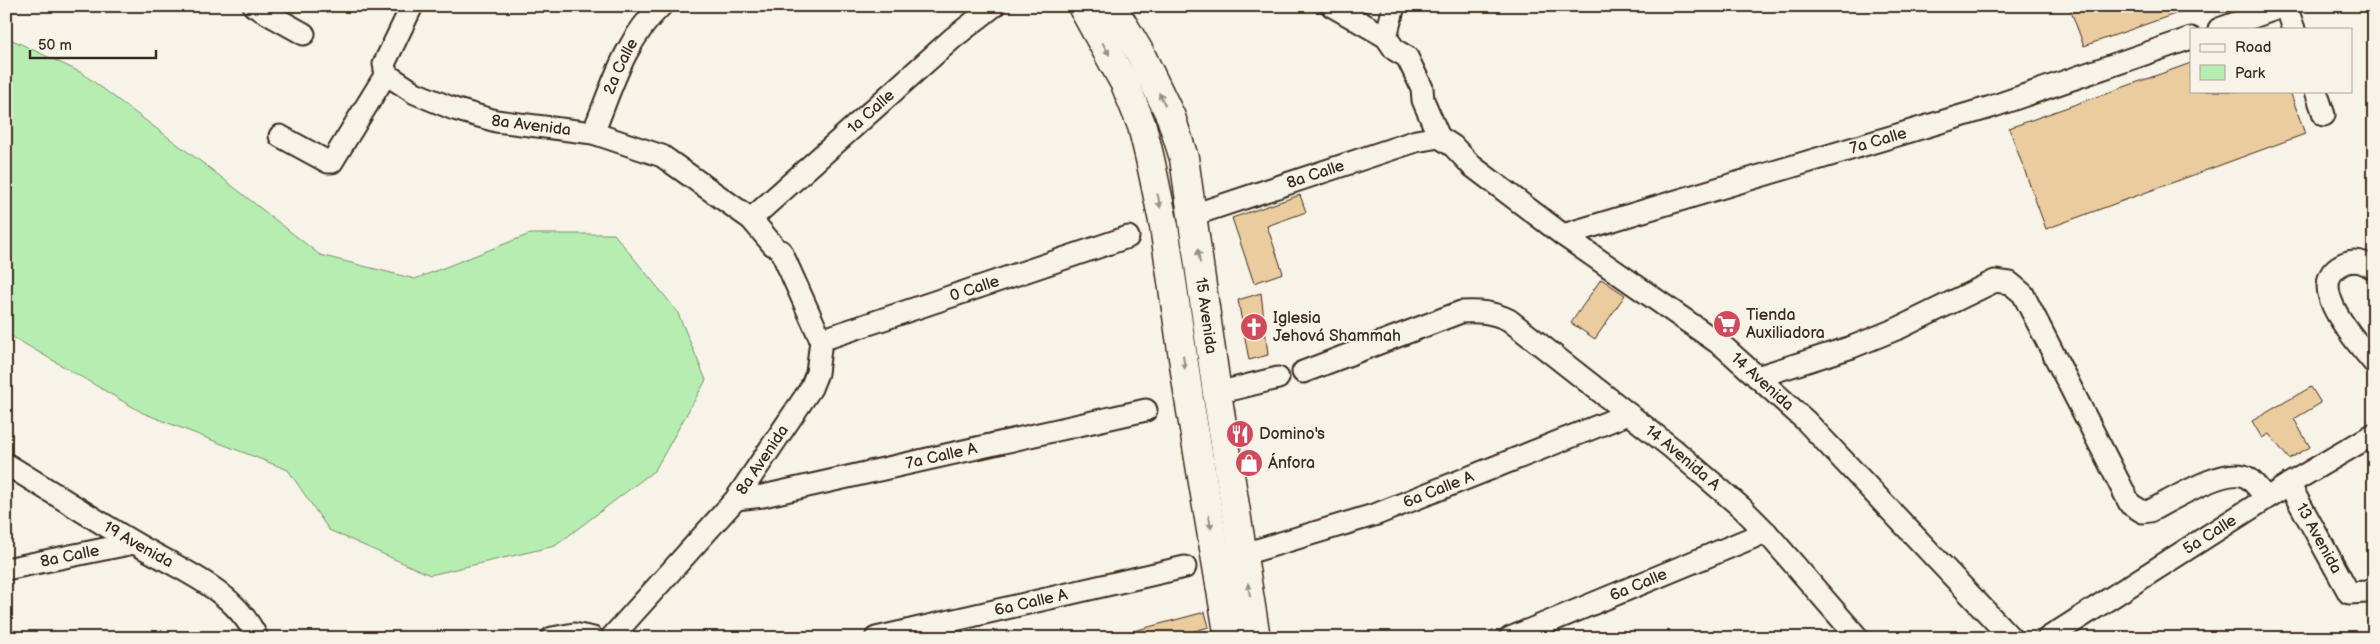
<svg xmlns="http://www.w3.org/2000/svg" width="2380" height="644" viewBox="0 0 2380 644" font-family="'Balsamiq Sans',sans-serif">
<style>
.green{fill:#b6eeb1;stroke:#788c68}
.building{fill:#ebcc9e;stroke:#3b2a1e}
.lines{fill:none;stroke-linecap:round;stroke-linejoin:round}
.minor-casing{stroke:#3b2a1e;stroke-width:25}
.major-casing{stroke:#3b2a1e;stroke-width:31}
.minor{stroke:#f7f3e8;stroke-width:21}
.major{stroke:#f7f3e8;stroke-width:28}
.oneway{fill:#998e83}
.labels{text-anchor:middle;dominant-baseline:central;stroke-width:4;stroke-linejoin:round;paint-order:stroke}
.street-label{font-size:16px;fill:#3b2a1e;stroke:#f7f3e8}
.poi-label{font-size:16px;fill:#3b2a1e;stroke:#f7f3e8;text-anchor:start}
</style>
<rect width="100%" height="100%" fill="#f7f3e8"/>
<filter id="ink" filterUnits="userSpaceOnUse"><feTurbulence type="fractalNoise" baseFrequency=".02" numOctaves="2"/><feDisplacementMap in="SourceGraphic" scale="10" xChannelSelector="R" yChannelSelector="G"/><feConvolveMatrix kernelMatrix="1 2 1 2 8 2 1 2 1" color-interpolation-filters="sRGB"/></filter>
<g filter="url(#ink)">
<path class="green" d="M6 37 82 73 212 170 320 255 415 279 530 234H614L677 311 706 380 655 470 555 546 430 575 329 530 288 470 143 413 6 333Z"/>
<path class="building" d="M2069 6H2191L2192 8 2084 46Z
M2191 63V91H2290L2305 134 2046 229 2009 128Z
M1300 195 1306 212 1267 226 1283 273 1254 283 1232 218Z
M1601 279 1625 295 1595 339 1571 323Z
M1261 293 1268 355 1249 360 1238 300Z
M2311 387 2321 403 2294 419 2310 447 2289 459 2269 434 2262 438 2252 421Z
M1205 612 1209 627 1169 638H1127L1126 633Z"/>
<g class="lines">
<g class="minor-casing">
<g id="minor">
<path d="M254 6 304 34"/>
<path id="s1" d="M1332 6 1386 37 1395 50 1407 57 1422 88 1423 100 1439 137 1453 146 1472 166 1563 235 1724 347 1806 421 2011 638"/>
<path d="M2286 6 2294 29"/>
<path d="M2219 29 2284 6"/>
<path d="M1386 37 1394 6"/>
<path id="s2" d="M386 74 415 93 454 109 496 121 593 133 662 156 751 219 773 245"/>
<path d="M386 74 384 64 412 6"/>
<path d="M2316 91 2324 115"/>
<path id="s3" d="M593 133C612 87 624 41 661 6"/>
<path d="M280 136 328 162H332L386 74"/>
<path id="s4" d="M1193 215 1416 141 1439 137"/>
<path id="s5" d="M751 219 953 38 994 6"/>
<path id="s6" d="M1563 235 1991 107 2191 38"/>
<path d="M2374 269C2365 262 2355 259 2345 263 2300 282 2357 342 2374 363"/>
<path id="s7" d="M821 340 1128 237"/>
<path id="s8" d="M1303 372 1461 312C1480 311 1492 312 1509 320L1672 448 1742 508 1766 532 1858 638"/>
<path d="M1757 377 1852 347 1899 328 1995 281 2010 283 2023 294 2130 504 2143 512 2150 511C2170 501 2228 464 2248 478 2255 483 2261 492 2266 498"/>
<path d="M1217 393 1278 378"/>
<path id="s9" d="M6 464C49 490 90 517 133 542 178 569 234 588 257 638"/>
<path id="s10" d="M2289 484 2349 593 2367 592 2374 589"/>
<path id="s11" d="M736 499 763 496 1146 410"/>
<path id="s12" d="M1244 554 1377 514 1628 414"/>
<path id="s13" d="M6 569 134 543"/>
<path d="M552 638 574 634 593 638"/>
<path id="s14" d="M611 638 736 499 811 388 817 373 821 340 781 251"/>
<path id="s15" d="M876 638 1185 567"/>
<path id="s16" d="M1510 638 1766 532"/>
<path id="s17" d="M2048 638 2289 484 2374 434"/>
</g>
</g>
<g class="major-casing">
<g id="major">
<path d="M1082 6 1125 84 1142 126 1150 159 1164 226 1189 399 1229 638"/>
<path id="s18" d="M1112 6 1140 53 1171 117 1184 158 1217 393 1256 638"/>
</g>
</g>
<use href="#minor" class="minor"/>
<use href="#major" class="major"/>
</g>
<defs><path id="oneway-solid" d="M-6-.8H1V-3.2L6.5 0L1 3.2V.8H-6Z" transform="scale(1.25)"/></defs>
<g class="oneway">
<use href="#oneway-solid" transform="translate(1106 49) rotate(61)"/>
<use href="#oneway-solid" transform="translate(1162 99) rotate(-116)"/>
<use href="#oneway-solid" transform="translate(1159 201) rotate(78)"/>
<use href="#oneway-solid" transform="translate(1199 256) rotate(-98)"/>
<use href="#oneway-solid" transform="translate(1184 362) rotate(82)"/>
<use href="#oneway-solid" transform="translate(1210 522) rotate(80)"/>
<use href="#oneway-solid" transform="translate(1249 590) rotate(-99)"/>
</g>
</g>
<defs>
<g id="supermarket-disc" transform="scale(1.4375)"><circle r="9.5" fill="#d1495b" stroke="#f7f3e8"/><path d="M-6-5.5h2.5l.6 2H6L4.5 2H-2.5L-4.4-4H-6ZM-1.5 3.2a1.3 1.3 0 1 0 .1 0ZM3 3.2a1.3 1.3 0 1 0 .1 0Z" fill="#fff"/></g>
<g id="church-disc" transform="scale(1.4375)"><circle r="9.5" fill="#d1495b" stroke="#f7f3e8"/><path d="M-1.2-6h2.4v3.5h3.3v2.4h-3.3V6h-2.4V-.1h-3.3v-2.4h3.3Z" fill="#fff"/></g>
<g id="restaurant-disc" transform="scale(1.4375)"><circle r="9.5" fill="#d1495b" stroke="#f7f3e8"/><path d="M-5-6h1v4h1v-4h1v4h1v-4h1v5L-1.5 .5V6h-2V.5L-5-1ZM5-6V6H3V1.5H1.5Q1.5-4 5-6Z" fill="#fff"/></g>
<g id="shop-disc" transform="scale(1.4375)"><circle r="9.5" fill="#d1495b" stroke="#f7f3e8"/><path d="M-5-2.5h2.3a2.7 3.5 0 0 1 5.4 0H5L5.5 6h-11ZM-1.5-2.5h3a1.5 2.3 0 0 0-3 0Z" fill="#fff"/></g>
</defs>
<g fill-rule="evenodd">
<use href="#supermarket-disc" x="1727" y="324"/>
<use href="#church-disc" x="1254" y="327"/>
<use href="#restaurant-disc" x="1240" y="434"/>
<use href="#shop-disc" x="1249" y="463"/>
</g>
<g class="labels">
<g class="street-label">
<text stroke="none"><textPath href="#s3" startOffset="72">2a Calle</textPath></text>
<text stroke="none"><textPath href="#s5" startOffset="161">1a Calle</textPath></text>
<text stroke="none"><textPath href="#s2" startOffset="156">8a Avenida</textPath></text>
<text stroke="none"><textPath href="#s6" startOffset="329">7a Calle</textPath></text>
<text stroke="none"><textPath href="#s4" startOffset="129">8a Calle</textPath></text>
<text stroke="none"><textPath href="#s7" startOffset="162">0 Calle</textPath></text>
<text stroke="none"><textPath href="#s18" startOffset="328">15 Avenida</textPath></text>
<text stroke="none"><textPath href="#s1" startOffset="585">14 Avenida</textPath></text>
<text stroke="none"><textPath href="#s11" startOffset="210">7a Calle A</textPath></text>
<text stroke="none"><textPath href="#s8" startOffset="440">14 Avenida A</textPath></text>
<text stroke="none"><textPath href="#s14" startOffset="234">8a Avenida</textPath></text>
<text stroke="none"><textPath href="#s12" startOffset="205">6a Calle A</textPath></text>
<text stroke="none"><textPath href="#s17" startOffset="192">5a Calle</textPath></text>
<text stroke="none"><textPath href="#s10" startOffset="62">13 Avenida</textPath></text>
<text stroke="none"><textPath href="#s9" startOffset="155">19 Avenida</textPath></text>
<text stroke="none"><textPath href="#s13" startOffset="65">8a Calle</textPath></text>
<text stroke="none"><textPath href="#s16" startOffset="139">6a Calle</textPath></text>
<text stroke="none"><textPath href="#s15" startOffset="159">6a Calle A</textPath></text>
</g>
<g class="poi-label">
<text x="1746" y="315">Tienda<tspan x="1746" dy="18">Auxiliadora</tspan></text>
<text x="1273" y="318">Iglesia<tspan x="1273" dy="18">Jehová Shammah</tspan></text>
<text x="1259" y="434">Domino's</text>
<text x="1268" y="463">Ánfora</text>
</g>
</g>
<rect width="2380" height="644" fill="none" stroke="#f7f3e8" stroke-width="25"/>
<rect x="12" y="12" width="2355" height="619" fill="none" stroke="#3b2a1e" stroke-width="2" filter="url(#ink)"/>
<rect x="2190" y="28" width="162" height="65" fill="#f7f3e8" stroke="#aca397"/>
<rect x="2200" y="44" width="25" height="8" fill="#f7f3e8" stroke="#aca397"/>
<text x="2235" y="52" font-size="15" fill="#3b2a1e">Road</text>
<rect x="2200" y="65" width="25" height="15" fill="#b6eeb1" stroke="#aca397"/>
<text x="2235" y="78" font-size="15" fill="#3b2a1e">Park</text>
<path d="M30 50v8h126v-8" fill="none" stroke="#3b2a1e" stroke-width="2.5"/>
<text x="38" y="50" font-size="15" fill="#3b2a1e" stroke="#f7f3e8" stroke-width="4" paint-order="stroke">50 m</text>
</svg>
